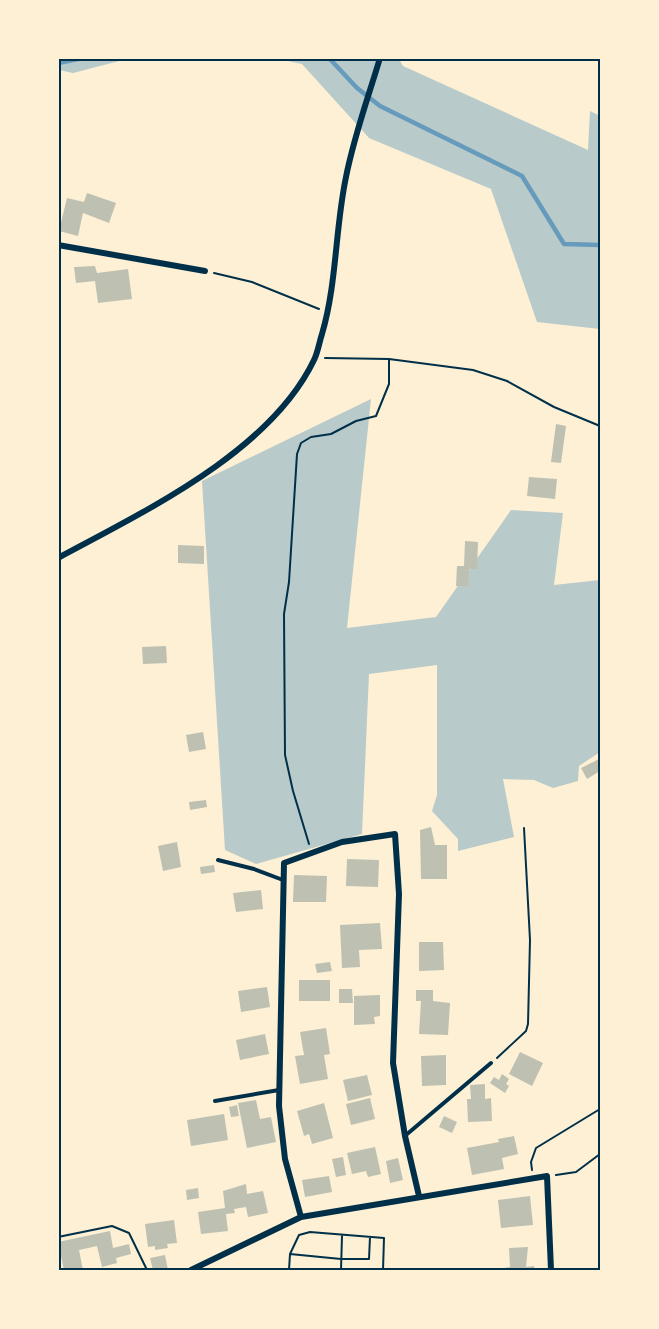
<svg xmlns="http://www.w3.org/2000/svg" width="659" height="1329" viewBox="0 0 659 1329" font-family="'Source Sans 3',sans-serif">
<style>
.green{fill:#b9caca}
.lines{fill:none;stroke-linecap:round;stroke-linejoin:round}
.stream{stroke:#669bbc;stroke-width:4.5}
.building{fill:#bec0b2}
.path{stroke:#003049;stroke-width:2}
.service{stroke:#003049;stroke-width:4}
.minor{stroke:#003049;stroke-width:6}
.neatline{fill:none;stroke:#003049;stroke-width:2}
</style>
<rect width="100%" height="100%" fill="#fdf0d5"/>
<path class="green" d="M59 58H127V59L73 73 59 70Z
M278 59H399L403 66 588 150 590 111 600 116V329L537 322 491 189 369 138 302 64Z
M371 399 347 628 436 617 511 510 563 513 554 585 600 580V752L579 766 578 781 553 788 534 780 503 779 514 837 458 851V839L432 811 437 795V665L369 674 362 834 256 864 225 850 202 481Z"/>
<g class="lines">
<path class="stream" d="M329 58 357 88 380 106 522 176 564 244 600 245
M58 63 83 58"/>
</g>
<path class="building" d="M87 193 116 203 109 223 83 213 78 236 59 231 67 198 84 202Z
M95 266 97 273 128 269 132 299 98 303 95 281 76 283 74 267Z
M556 424 566 426 561 463 551 462Z
M529 477 557 479 555 499 527 496Z
M465 541 478 542 477 569H469L468 586H456L457 566H464Z
M178 545 204 546V564L178 563Z
M166 646 167 663 143 664 142 647Z
M203 732 206 749 189 752 186 735Z
M599 759 600 771 587 779 581 768Z
M206 800 207 807 190 810 189 802Z
M431 827 435 845H447V879H421L420 830Z
M177 842 181 867 163 871 158 846Z
M347 859 379 860 378 887 346 886Z
M214 865 215 872 201 874 200 867Z
M294 875 327 876 326 902H293Z
M261 890 263 909 236 912 233 893Z
M380 923 382 949 359 950 360 967 342 968 340 925Z
M419 942H443L444 970 419 971Z
M330 962 332 971 317 973 315 964Z
M299 980H330V1001H299Z
M267 987 270 1007 241 1012 238 991Z
M339 989H352L353 1003H339Z
M416 990H433V1001L450 1003 448 1035 419 1034 421 1001H416Z
M380 995V1016L374 1017 375 1024 354 1025V996Z
M326 1028 330 1054 324 1055 328 1079 300 1084 295 1056 304 1055 300 1032Z
M265 1034 269 1054 240 1060 236 1040Z
M520 1052 543 1063 532 1086 509 1074Z
M446 1055V1085L422 1086 421 1056Z
M502 1074 509 1079 506 1084 509 1086 505 1093 490 1083 494 1077 499 1080Z
M367 1075 372 1095 348 1101 343 1080Z
M485 1084V1099L491 1098 492 1121 468 1122 467 1099H471L470 1085Z
M370 1098 375 1119 351 1125 346 1104Z
M256 1100 260 1119 271 1117 276 1142 247 1148 238 1103Z
M324 1103 333 1138 312 1144 309 1134 304 1136 297 1111Z
M237 1105 239 1116 231 1117 229 1107Z
M224 1114 228 1140 191 1146 187 1120Z
M444 1116 457 1122 452 1133 439 1127Z
M514 1136 518 1154 502 1158 504 1169 472 1175 467 1148 499 1142 498 1139Z
M375 1147 381 1174 368 1177 366 1171 352 1174 347 1153Z
M343 1157 346 1175 336 1177 332 1159Z
M398 1158 403 1180 390 1183 386 1161Z
M329 1176 332 1192 305 1197 302 1180Z
M246 1184 247 1194 263 1191 268 1213 248 1217 246 1207 234 1209 235 1213 226 1214 228 1231 201 1234 198 1212 225 1208 223 1191Z
M198 1188 199 1198 187 1200 186 1190Z
M530 1196 533 1225 501 1228 498 1200Z
M174 1220 177 1243 167 1244 168 1248 155 1250V1246L148 1247 145 1224Z
M110 1231 113 1248 129 1244 131 1254 116 1258 117 1263 102 1267 97 1246 79 1250 83 1270H64L58 1242Z
M528 1247 526 1267 534 1266 535 1270H505L504 1268 510 1267 509 1248Z
M165 1255 168 1270H153L150 1258Z"/>
<g class="lines">
<path class="path" d="M214 273 252 282 319 309
M325 358 389 359 473 370 507 381 554 407 600 426
M309 844 293 791 285 755 284 614 289 582 297 454 301 443 311 437 331 434 356 421 376 416 389 384V359
M497 1058 526 1031 528 1024 530 940 524 828
M532 1170 531 1162 536 1148 600 1109
M556 1175 576 1172 600 1154
M58 1237 112 1226 129 1233 147 1270
M290 1254 341 1259H369L370 1237
M289 1270 290 1254 299 1235 310 1232 384 1238 383 1270
M341 1270 342 1236
M367 1270V1269"/>
<path class="service" d="M218 860 254 869 283 880
M215 1101 279 1090
M406 1135 491 1063"/>
<path class="minor" d="M58 245 205 271
M58 558C145 511 270 452 314 360 318 352 319 343 322 334 337 283 335 229 346 177 354 136 368 98 380 58
M301 1217 285 1159 279 1106 284 863 342 842 395 834 399 894 393 1063 405 1136 419 1196
M191 1270 301 1217 547 1176 551 1270"/>
</g>
<rect width="659" height="1329" fill="none" stroke="#fdf0d5" stroke-width="120"/>
<rect x="60" y="60" width="539" height="1209" class="neatline"/>
</svg>
